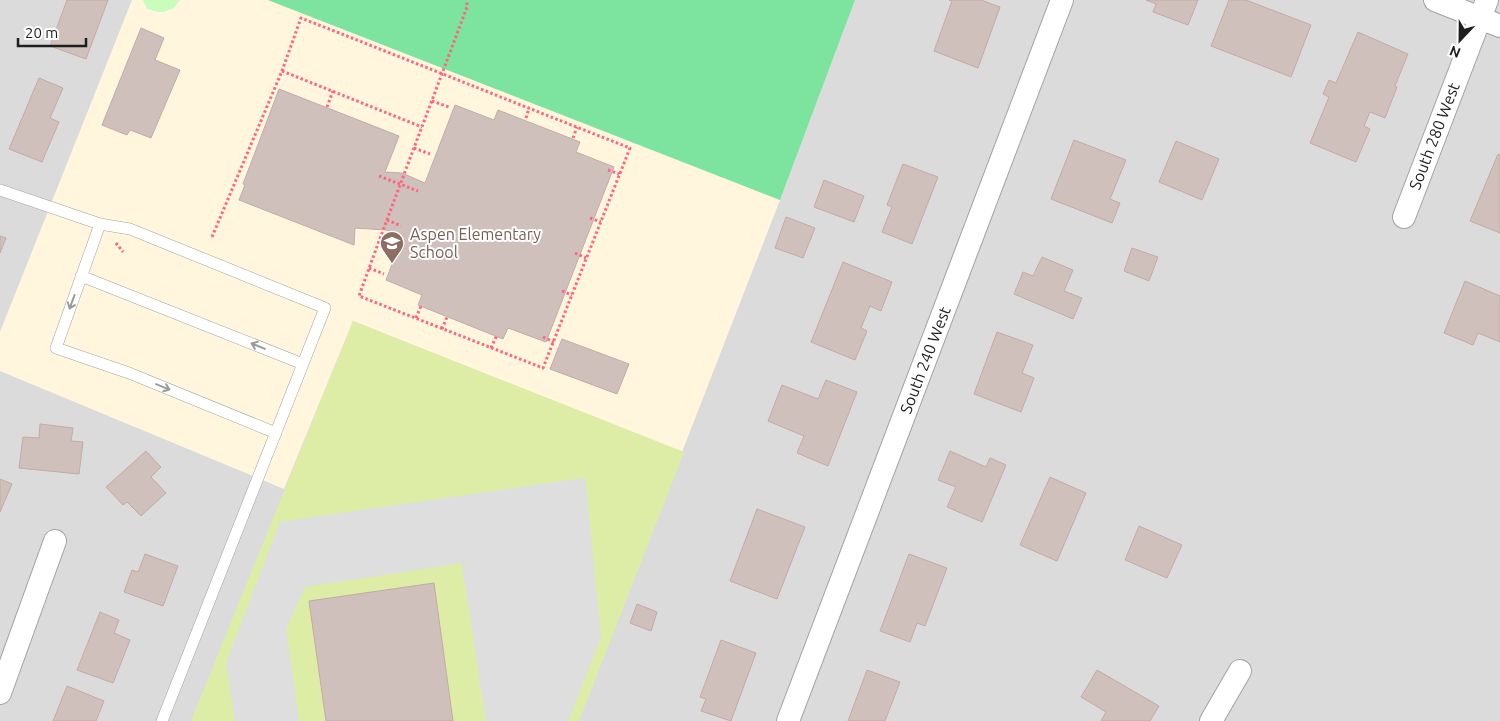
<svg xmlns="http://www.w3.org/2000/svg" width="1500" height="721" viewBox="0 0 1500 721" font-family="Ubuntu,sans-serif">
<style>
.residential{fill:#dcdbdb}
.education{fill:#fff6dd}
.grass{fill:#ddeda6}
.park{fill:#cafdbd}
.pitch{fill:#7ce49f}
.parking{fill:#dedede}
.building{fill:#d0c0bc;stroke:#c3aaa5}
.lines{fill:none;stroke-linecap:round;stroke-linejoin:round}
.lane-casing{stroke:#a2a2a2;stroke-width:12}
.street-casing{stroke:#a2a2a2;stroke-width:24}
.path{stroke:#ff6580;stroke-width:3;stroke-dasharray:2.5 2.5;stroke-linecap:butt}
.lane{stroke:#fff;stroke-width:11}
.street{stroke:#fff;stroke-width:22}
.oneway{stroke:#9a9a9a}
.labels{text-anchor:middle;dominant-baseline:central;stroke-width:4;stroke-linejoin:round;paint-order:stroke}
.street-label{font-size:16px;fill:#1e1e1e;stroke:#fff}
.education-label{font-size:16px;fill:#785e54;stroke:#fff;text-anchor:start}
</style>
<rect width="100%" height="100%" fill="#f0e8e4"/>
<path class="residential" d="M0 0H268L780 200 855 0H1500V721H0Z"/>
<path class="education" d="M132 0H268L780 200 682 452 353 321 284 489 0 371V332Z"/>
<path class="grass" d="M353 321 684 452 579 721H568L601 637 585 478 280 522 226 663 235 721H191Z
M462 563 486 721H299L286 629 305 587Z"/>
<path class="park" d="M143 0H180L174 8 164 12H158L147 9Z"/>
<path class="pitch" d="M268 0H855L780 200Z"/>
<path class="parking" d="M585 478 601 637 568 721H486L462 563 305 587 286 629 299 721H235L226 663 280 522Z"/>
<path class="building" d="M67 0H108L86 59 50 46Z
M949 0H981L1000 7 978 68 934 51 952 1Z
M1146 0H1198L1188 25 1153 12 1156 4Z
M1229 0H1246L1311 25 1291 77 1211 46Z
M141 28 164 38 155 60 180 70 151 138 130 130 127 135 102 125Z
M1358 32 1408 54 1395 86 1397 87 1385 118 1370 112 1364 126 1370 129 1356 162 1310 143 1329 97 1323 94 1329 80 1336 83Z
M39 78 63 88 50 118 59 122 42 162 9 149Z
M279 89 399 136 385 172 402 173 425 183 455 105 494 120 498 110 580 142 576 152 614 167 546 342 508 328 503 339 418 305 422 295 386 280 403 236 386 230 355 228 354 245 239 200 245 185 243 184Z
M1074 140 1126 160 1110 199 1120 203 1112 223 1051 199Z
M1176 141 1219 159 1202 200 1159 182Z
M1498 154 1500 155V233L1470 221Z
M903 164 938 177 912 244 882 232 892 207 887 205Z
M824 180 864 196 854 222 814 207Z
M786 217 815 228 803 258 775 248Z
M0 236 6 238 0 253Z
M1132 248 1158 257 1149 281 1124 271Z
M1042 257 1073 270 1064 291 1082 298 1073 319 1014 294 1023 272 1033 276Z
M843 262 892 282 881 311 870 306 861 328 867 331 855 360 811 342Z
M1465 281 1500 296V342L1478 333 1473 345 1444 333Z
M997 332 1033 345 1022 373 1034 378 1021 412 974 394Z
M562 339 629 364 617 394 550 369Z
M826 380 857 392 828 466 797 453 804 436 768 421 782 385 818 399Z
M40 424 73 428 71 441 83 442 79 474 19 468 23 437 39 438Z
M146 451 161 467 151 477 166 493 141 516 127 502 123 505 106 487Z
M950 451 986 467 990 458 1006 465 982 522 947 507 956 487 938 480Z
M1050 477 1086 493 1057 561 1020 545Z
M0 479 12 484 0 512Z
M757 509 805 527 777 599 730 581Z
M1139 526 1182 545 1167 578 1125 560Z
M145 554 178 566 163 606 124 592 132 570 138 572Z
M909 554 947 568 925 626 917 623 910 642 880 631Z
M434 583 453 721H326L309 601Z
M637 604 657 612 651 631 630 623Z
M100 612 119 620 114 633 130 640 113 683 77 670Z
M721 640 756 653 731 721 701 711 706 699 700 697Z
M867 670 900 682 885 721H848Z
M1097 670 1159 706 1150 721H1101L1106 712 1081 697Z
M67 686 104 701 96 721H53Z"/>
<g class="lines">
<g class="lane-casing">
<path id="lane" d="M0 190 100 224 130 229 325 308 162 721
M100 224 56 348 129 373 276 433
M81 276 303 364"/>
</g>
<g class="street-casing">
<path id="street" d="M1435 0 1500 26
M1404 217 1487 0
M0 693 55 541
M788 721 1062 0
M1211 721 1240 671"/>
</g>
<path class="path" d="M282 71 422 127
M432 101 449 107
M327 107 333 91
M526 118 529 108
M573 138 577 127
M414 148 430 154
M608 170 619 174
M379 176 418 191
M590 218 601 222
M387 220 401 226
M212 237 282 71 301 18C411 61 520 105 630 148L543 368 359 296C394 199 431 104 467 7V0
M116 243 123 252
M575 253 586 258
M369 268 384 274
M562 291 572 295
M416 318 421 306
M442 329 447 317
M543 337 554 342
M491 348 497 335"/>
<use href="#lane" class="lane"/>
<use href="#street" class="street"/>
</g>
<defs><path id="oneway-shaft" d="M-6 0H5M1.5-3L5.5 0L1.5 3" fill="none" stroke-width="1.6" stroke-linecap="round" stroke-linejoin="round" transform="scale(1.25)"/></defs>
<g class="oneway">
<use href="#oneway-shaft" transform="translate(72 302) rotate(110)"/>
<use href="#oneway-shaft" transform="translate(258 346) rotate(-158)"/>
<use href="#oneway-shaft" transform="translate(163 387) rotate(22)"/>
</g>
<defs>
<g id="school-pin" transform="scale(1.25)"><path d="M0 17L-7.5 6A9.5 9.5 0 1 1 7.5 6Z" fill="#8d6e63" stroke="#fff"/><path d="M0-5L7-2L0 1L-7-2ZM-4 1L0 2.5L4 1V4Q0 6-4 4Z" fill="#fff"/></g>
</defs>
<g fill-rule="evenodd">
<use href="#school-pin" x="392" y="243"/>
</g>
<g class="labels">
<g class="street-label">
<text transform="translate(1434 136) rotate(-69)">South 280 West</text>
<text transform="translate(925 360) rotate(-69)">South 240 West</text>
</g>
<g class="education-label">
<text x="410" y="234">Aspen Elementary<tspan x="410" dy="18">School</tspan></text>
</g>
</g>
<g transform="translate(1460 40) rotate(202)" stroke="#ffffff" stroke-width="4" paint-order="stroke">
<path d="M0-4L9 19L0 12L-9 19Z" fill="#1e1e1e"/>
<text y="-8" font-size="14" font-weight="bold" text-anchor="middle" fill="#1e1e1e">N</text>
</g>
<path d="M18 38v8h68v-8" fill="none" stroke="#1e1e1e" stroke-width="2.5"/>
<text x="25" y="38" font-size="15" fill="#1e1e1e" stroke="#ffffff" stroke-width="4" paint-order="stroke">20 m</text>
</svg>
